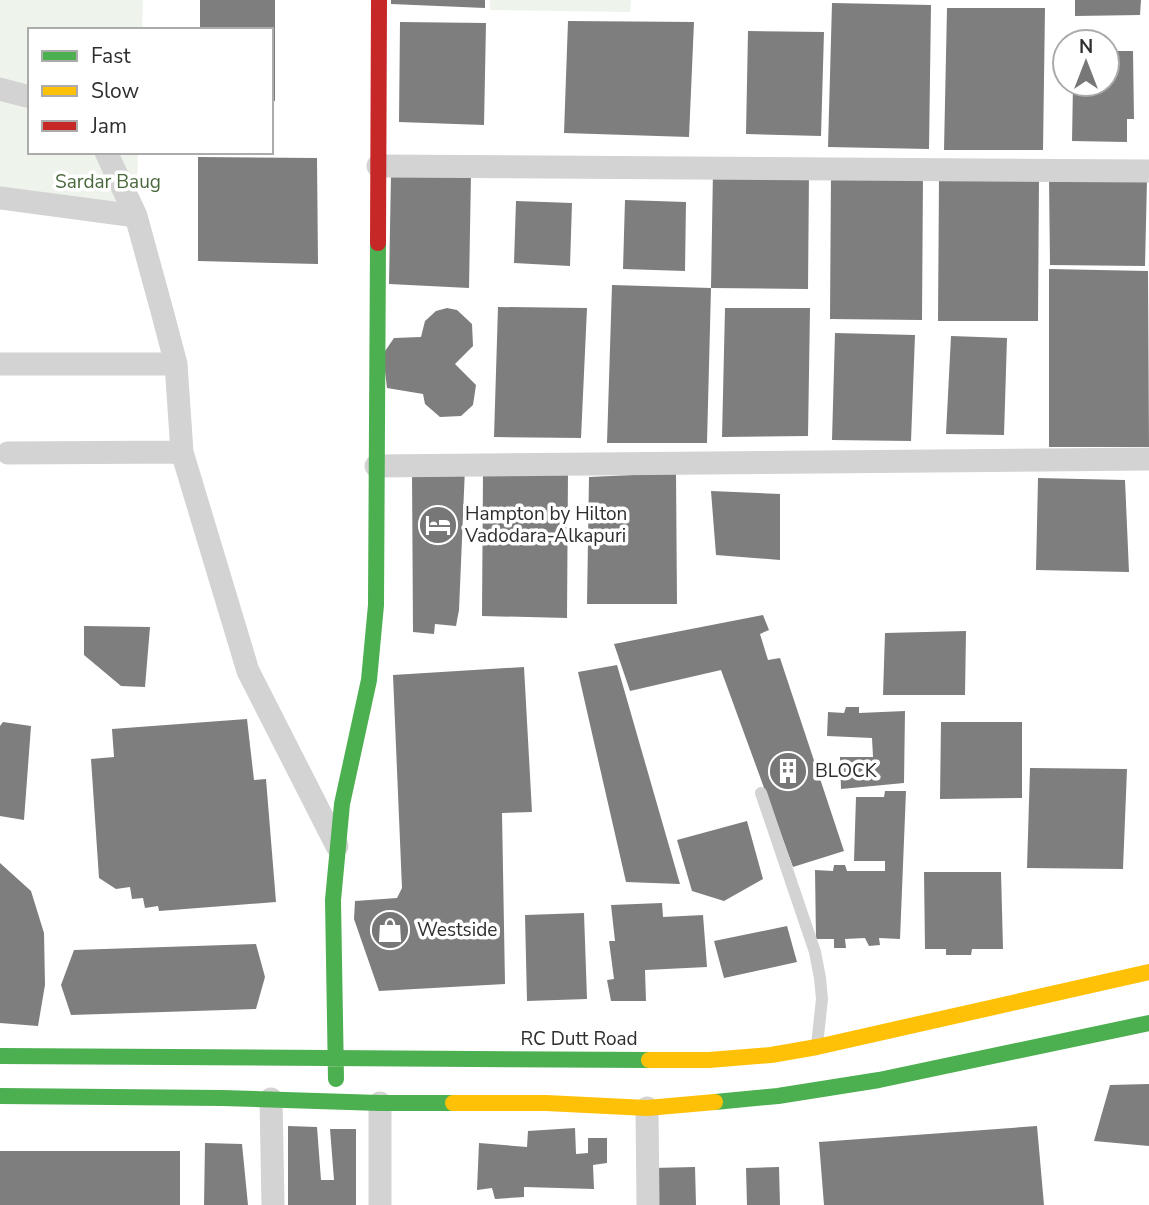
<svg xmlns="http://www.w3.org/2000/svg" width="1149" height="1205" viewBox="0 0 1149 1205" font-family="'Nunito Sans',sans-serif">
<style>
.green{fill:#eef4eb}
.building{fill:#7e7e7e}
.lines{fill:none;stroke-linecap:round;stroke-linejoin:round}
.lane{stroke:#d3d3d3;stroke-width:12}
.street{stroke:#d3d3d3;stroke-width:23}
.fast{stroke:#4caf50;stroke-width:16}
.slow{stroke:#ffc107;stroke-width:16}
.jam{stroke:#c62828;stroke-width:16}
.labels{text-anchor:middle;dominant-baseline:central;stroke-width:7;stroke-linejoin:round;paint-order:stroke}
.park-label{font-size:19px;fill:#49683c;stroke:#fff}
.poi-label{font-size:19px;fill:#2e2e2e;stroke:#fff;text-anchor:start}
.street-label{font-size:19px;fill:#2e2e2e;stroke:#fff}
</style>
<rect width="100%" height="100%" fill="#fff"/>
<path class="green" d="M0 0H143L142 30H30V152H138L136 216 0 192Z
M490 0H631L630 12 490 10Z"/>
<path class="building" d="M200 0H275V101H271V30H200Z
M391 0H485V8L391 4Z
M1075 0H1141L1140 15 1075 16Z
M832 3 931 5 929 149 828 147Z
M947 8H1045L1043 150H944Z
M568 21 694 22 689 137 564 133Z
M400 22 486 23 484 125 399 122Z
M748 31 824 32 821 136 746 134Z
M1107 51H1133L1134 119H1127V142L1072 141 1073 84H1107Z
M198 157 317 158 318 264 198 261Z
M713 170 809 172 808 289 711 288Z
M391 173 471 174 469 288 389 284Z
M831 173 923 174 922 320 830 319Z
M939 178H1039L1038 321H938Z
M1049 178 1147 179 1145 266 1050 265Z
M625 200 686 202 685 271 623 269Z
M516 201 572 203 570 266 514 263Z
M1049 269 1148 271 1149 447H1049Z
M612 285 711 288 707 443H607Z
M498 307 587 308 581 438 494 437Z
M447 308 457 310 472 324 473 346 455 364 476 385 473 405 461 416 440 417 425 404 423 394 387 388 383 354 394 338 421 337 425 321 436 311Z
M725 308H810L808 436 722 437Z
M835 333 915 335 911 441 832 440Z
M951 336 1007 338 1004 435 946 434Z
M465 468 459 610 456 626 435 624 434 634 413 632 412 471Z
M568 471 567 618 482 616 483 473Z
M676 473 677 604H587L589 477Z
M1038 478 1125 480 1129 572 1036 570Z
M711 491 780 494V560L716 555Z
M763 615 769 630 760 634 768 660 780 658 844 851 793 867 721 670 630 691 614 644Z
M84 626 150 627 145 687 121 686 84 655Z
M966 631 965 695H883L885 633Z
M617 665 680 884 626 882 578 672Z
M524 667 532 812 502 813 505 984 379 991 354 919 355 901 397 898 402 888 393 675Z
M846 707H859V713L905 711 904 783 841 789 840 757H873L872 738 827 736 828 712 844 713Z
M247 719 254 780 266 779 276 902 159 911 158 906 145 908 143 898 132 899 130 887 116 889 99 878 91 759 114 757 112 729Z
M3 722 31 726 24 820 0 816V726Z
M941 722H1022V798L940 799Z
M1030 768 1127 769 1123 869 1027 868Z
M885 791H906L900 939 879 938 880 945 869 946 865 938 845 939 846 948H834V939H816L815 870 833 871 834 865H845L847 871H885V861H854L856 797H884Z
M747 821 763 879 724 901 692 891 677 840Z
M0 863 31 891 44 933 45 985 38 1026 0 1023Z
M924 872H1001L1003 949H972L971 955H946V949H925Z
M662 903 663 917 703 915 707 967 645 970 646 1001H611L607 980 614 979 609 941H615L611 905Z
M584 913 587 999 527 1001 525 915Z
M787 926 797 962 724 978 714 941Z
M256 944 265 977 256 1009 71 1015 61 985 74 950Z
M1149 1084V1146L1094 1141 1110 1085Z
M288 1126 317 1127 321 1180H334L330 1129H356V1205H288Z
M1037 1126 1044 1205H824L819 1142Z
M575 1128 576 1154 588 1153V1138H607V1163L593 1165 594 1189 524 1187V1197L495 1199 492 1188 477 1190 479 1143 527 1147 528 1131Z
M205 1143 242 1144 248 1205H204Z
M0 1151H180V1205H0Z
M695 1167 696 1205H652V1168Z
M779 1167 780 1205H747L746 1168Z"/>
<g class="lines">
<path class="lane" d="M761 793 815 952 820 978 822 999 817 1045"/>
<path class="street" d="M0 89 30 97
M106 152 136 216 162 311 176 364 182 452 248 671 337 846
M378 166 1149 171
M0 198 136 216
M0 364H176
M8 453 182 452
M376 466 1149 459
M271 1099 273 1205
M647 1108 648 1205
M380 1205V1103"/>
<path class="fast" d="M0 1056 649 1060
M336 1079 333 900 342 804 369 680 376 605 378 243
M0 1096 222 1098 380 1103H453
M715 1102 778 1096 879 1080 1149 1023"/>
<path class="slow" d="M649 1060H709L771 1055 817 1047 1149 972
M453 1103H546L647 1108 715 1102"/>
<path class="jam" d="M378 243 379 0"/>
</g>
<defs>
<g id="hotel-disc" transform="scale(2.0125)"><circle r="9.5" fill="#777" stroke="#fff"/><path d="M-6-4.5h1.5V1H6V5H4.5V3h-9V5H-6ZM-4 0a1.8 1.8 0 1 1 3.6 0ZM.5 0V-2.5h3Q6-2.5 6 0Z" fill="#fff"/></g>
<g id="building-disc" transform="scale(2.0125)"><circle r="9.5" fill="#777" stroke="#fff"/><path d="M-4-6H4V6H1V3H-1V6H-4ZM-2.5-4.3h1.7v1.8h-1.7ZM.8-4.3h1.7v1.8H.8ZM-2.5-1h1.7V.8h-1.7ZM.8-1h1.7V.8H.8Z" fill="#fff"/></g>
<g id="shop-disc" transform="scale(2.0125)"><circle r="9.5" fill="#777" stroke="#fff"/><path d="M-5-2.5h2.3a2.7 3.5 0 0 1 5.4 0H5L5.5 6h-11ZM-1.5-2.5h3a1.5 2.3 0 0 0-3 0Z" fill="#fff"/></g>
</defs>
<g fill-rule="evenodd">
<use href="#hotel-disc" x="438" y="525"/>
<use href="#building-disc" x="788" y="771"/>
<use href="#shop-disc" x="390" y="930"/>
</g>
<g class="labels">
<g class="park-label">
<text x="108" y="182">Sardar Baug</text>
</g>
<g class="poi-label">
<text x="465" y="514">Hampton by Hilton<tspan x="465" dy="22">Vadodara-Alkapuri</tspan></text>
<text x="815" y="771">BLOCK</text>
<text x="417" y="930">Westside</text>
</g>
<g class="street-label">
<text x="579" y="1039">RC Dutt Road</text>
</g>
</g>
<rect x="28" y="28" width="245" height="126" fill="#ffffff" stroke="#ababab" stroke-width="2"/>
<rect x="42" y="51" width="35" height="10" fill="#4caf50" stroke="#ababab" stroke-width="2"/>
<text x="91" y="63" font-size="21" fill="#2e2e2e">Fast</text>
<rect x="42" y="86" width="35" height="10" fill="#ffc107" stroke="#ababab" stroke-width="2"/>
<text x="91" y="98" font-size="21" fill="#2e2e2e">Slow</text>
<rect x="42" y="121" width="35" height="10" fill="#c62828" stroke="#ababab" stroke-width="2"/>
<text x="91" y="133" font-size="21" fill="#2e2e2e">Jam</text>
<g transform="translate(1086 63)"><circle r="33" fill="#ffffff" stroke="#ababab" stroke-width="2"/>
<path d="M0-5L12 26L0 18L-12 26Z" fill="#777777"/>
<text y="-10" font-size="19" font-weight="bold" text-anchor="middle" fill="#2e2e2e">N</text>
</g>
</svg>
